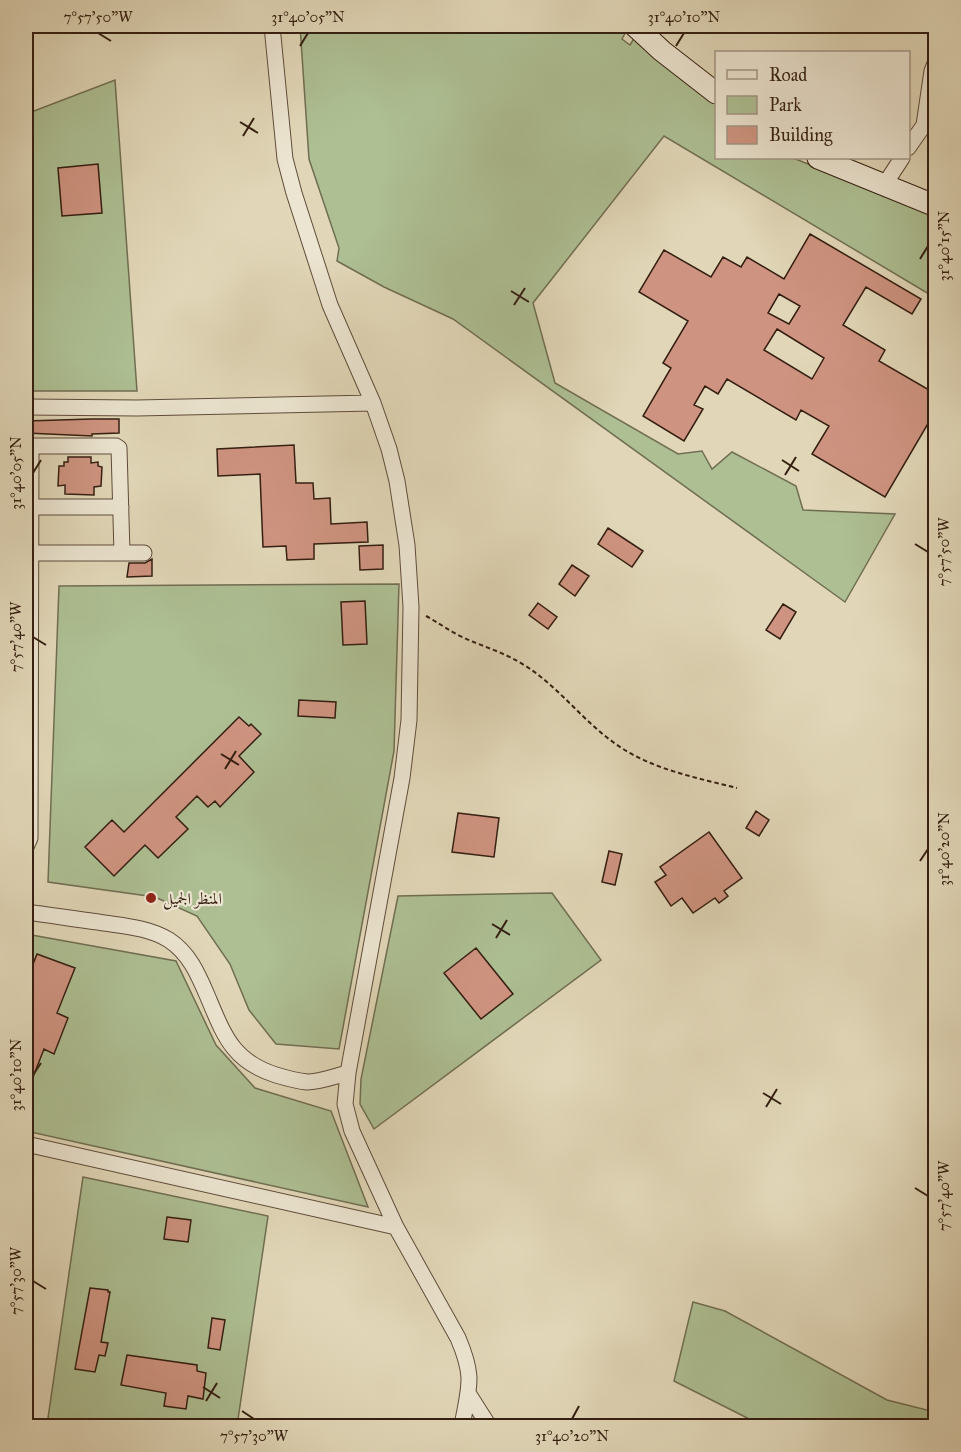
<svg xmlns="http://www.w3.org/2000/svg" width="961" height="1452" viewBox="0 0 961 1452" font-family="'IM FELL Great Primer',Amiri,serif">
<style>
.green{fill:#adbf93;stroke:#706e52;stroke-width:1.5}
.building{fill:#cf9481;stroke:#341e10;stroke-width:1.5;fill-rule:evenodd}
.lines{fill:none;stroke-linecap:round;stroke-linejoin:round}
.street-casing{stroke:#5f4c3a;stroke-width:17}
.secondary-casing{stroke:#341e10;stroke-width:23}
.path{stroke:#341e10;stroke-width:2;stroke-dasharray:4.5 3;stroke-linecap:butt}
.street{stroke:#ece5d1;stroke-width:15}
.secondary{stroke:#ece5d1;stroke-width:21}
.ticks{fill:none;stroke:#341e10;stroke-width:2}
.poi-dot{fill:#8f2418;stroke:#ece5d1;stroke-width:2}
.labels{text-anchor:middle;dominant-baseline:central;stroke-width:4.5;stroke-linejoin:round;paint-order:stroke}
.poi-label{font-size:16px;fill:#341e10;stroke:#ece5d1;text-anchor:start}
.neatline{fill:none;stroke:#341e10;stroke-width:2}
.ticks-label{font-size:15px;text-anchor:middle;fill:#341e10}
</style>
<rect width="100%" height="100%" fill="#e1d7b8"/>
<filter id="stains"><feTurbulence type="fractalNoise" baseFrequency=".00333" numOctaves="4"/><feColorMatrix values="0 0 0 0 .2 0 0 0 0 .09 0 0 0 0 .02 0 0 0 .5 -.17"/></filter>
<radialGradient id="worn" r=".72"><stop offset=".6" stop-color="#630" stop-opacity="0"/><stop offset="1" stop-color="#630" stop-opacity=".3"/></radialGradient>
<path class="green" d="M300 26H629L622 39 630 45 636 35 716 99V158H793L935 214V320L929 294 664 136 533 303 555 383 678 454 702 451 712 469 732 452 796 486 803 510 895 514 845 602 453 319 384 287 337 261 339 248 309 159Z
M115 80 137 391H26V114Z
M399 584 394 751 339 1049 276 1044 249 1010 230 964 197 916 155 897 48 882 59 586Z
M552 893 601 960 374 1129 360 1104 361 1079 398 896Z
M26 934 176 961 216 1045 255 1088 331 1111 368 1207 26 1131Z
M83 1177 268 1216 237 1426H65L48 1418Z
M693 1302 725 1311 887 1400 935 1412V1426H763L674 1381Z"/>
<path class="building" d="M98 164 102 213 62 216 58 168Z
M810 234 921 299 912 314 866 287 843 325 885 350 879 361 936 394V410L885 497 812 454 829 426 801 410 796 420 727 379 718 394 705 386 694 405 703 409 684 441 643 416 671 368 663 363 688 321 639 292 664 250 711 277 723 257 741 267 747 257 784 279ZM779 294 800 306 789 324 768 313ZM777 329 824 358 812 379 764 350Z
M92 419H119V433L92 434V436L26 433V421Z
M294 445 296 483H313L314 499 330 498 331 524 367 522 368 542 314 544V559L287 560 286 546 263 547 260 474 218 476 217 449Z
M68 457H91V463L98 462V466L102 467 101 486 94 487V495L65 494V485L58 486 59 466H64V462H68Z
M608 528 643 551 632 567 598 544Z
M383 545V569L360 570 359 546Z
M152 559V576L127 577 129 563H145Z
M572 565 589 576 575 596 559 584Z
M365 601 367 644 343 645 341 602Z
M538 603 557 617 548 629 529 615Z
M783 604 796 612 780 639 766 630Z
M299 700 336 702 335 718 298 716Z
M239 717 249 726 251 724 261 734 239 756 254 772 220 807 215 801 208 807 197 796 176 817 188 829 158 858 145 845 114 876 85 847 112 820 124 832Z
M756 811 769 820 759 836 746 828Z
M458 813 499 818 494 857 452 852Z
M709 832 742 878 724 891 728 896 719 903 715 898 693 913 682 898 671 906 655 882 666 875 660 867Z
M609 851 622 854 615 885 602 882Z
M476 948 513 994 481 1019 444 973Z
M37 954 75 968 57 1013 68 1018 54 1054 44 1049 26 1095V976L28 977Z
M167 1217 191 1220 188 1242 164 1239Z
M90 1288 108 1290V1292H110L101 1342 108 1343 105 1356 99 1355 95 1372 75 1369Z
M212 1318 225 1320 220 1350 208 1348Z
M127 1355 197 1365V1371L206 1373 203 1399 188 1396 186 1409 164 1406 166 1393 121 1385Z"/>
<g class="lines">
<g class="street-casing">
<path id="street" d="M272 26 285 159 294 193 330 305 373 403 389 449 397 481 407 545 411 607 409 720 402 778 348 1073 345 1104 352 1131 396 1227 458 1338C475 1378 469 1386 462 1426
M908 148 924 125 932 71 936 61
M885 184 902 158
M26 407 137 408 373 403
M26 446H116L119 448 122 553
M31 507H121
M26 553H144
M26 847 30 838 31 446
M26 912C50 915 74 919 98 922 122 926 148 927 169 940 189 953 198 974 207 995 224 1035 232 1061 276 1075 286 1078 297 1081 307 1082 320 1082 335 1076 348 1073
M26 1144 396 1227
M468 1393 489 1426"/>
</g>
<g class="secondary-casing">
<path id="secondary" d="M635 26 662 51 716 93
M818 158 936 206"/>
</g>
<path class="path" d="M426 616C437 622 447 629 458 635 480 646 502 651 524 665 558 686 581 719 613 742 649 769 694 777 737 788"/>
<use href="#street" class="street"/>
<use href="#secondary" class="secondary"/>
</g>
<path class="ticks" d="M98 33 111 41M300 46 308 33M676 46 684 33M240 122 258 133M243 136 254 118M920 259 928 246M511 291 529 302M514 305 525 288M782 460 799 471M33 473 41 460M785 475 796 457M915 544 928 552M33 637 46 645M221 754 239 765M225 769 236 751M920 861 928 849M492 924 510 935M496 938 507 920M33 1075 41 1063M763 1093 781 1104M766 1107 777 1089M915 1188 928 1196M33 1281 46 1289M203 1387 220 1398M206 1401 217 1383M242 1411 254 1419M572 1419 579 1406"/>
<circle class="poi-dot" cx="151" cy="898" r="6"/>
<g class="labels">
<g class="poi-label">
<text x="163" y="898">المنظر الجميل</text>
</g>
</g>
<rect width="961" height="1452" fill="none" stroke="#e1d7b8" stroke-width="66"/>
<rect x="715" y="51" width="195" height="108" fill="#ece5d1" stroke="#a29584" stroke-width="1.5"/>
<rect x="727" y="70" width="30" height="9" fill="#ece5d1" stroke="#a29584" stroke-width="1.5"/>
<text x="769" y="81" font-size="18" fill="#341e10">Road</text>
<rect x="727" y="96" width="30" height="18" fill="#adbf93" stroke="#a29584" stroke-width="1.5"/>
<text x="769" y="111" font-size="18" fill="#341e10">Park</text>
<rect x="727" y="126" width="30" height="18" fill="#cf9481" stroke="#a29584" stroke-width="1.5"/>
<text x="769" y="141" font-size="18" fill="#341e10">Building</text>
<rect x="33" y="33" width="895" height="1386" class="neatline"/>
<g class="ticks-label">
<text x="98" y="22">7°57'50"W</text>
<text x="308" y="22">31°40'05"N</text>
<text x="684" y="22">31°40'10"N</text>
<text transform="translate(944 246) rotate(-90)" y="5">31°40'15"N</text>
<text transform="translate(16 473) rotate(-90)" y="5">31°40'05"N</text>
<text transform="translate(944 552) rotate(-90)" y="5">7°57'50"W</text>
<text transform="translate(16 637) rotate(-90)" y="5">7°57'40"W</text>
<text transform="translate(944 849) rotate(-90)" y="5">31°40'20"N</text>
<text transform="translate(16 1075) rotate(-90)" y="5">31°40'10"N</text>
<text transform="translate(944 1196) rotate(-90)" y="5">7°57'40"W</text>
<text transform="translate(16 1281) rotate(-90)" y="5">7°57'30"W</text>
<text x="254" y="1441">7°57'30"W</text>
<text x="572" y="1441">31°40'20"N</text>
</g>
<rect width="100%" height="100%" filter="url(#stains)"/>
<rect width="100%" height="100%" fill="url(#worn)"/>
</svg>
